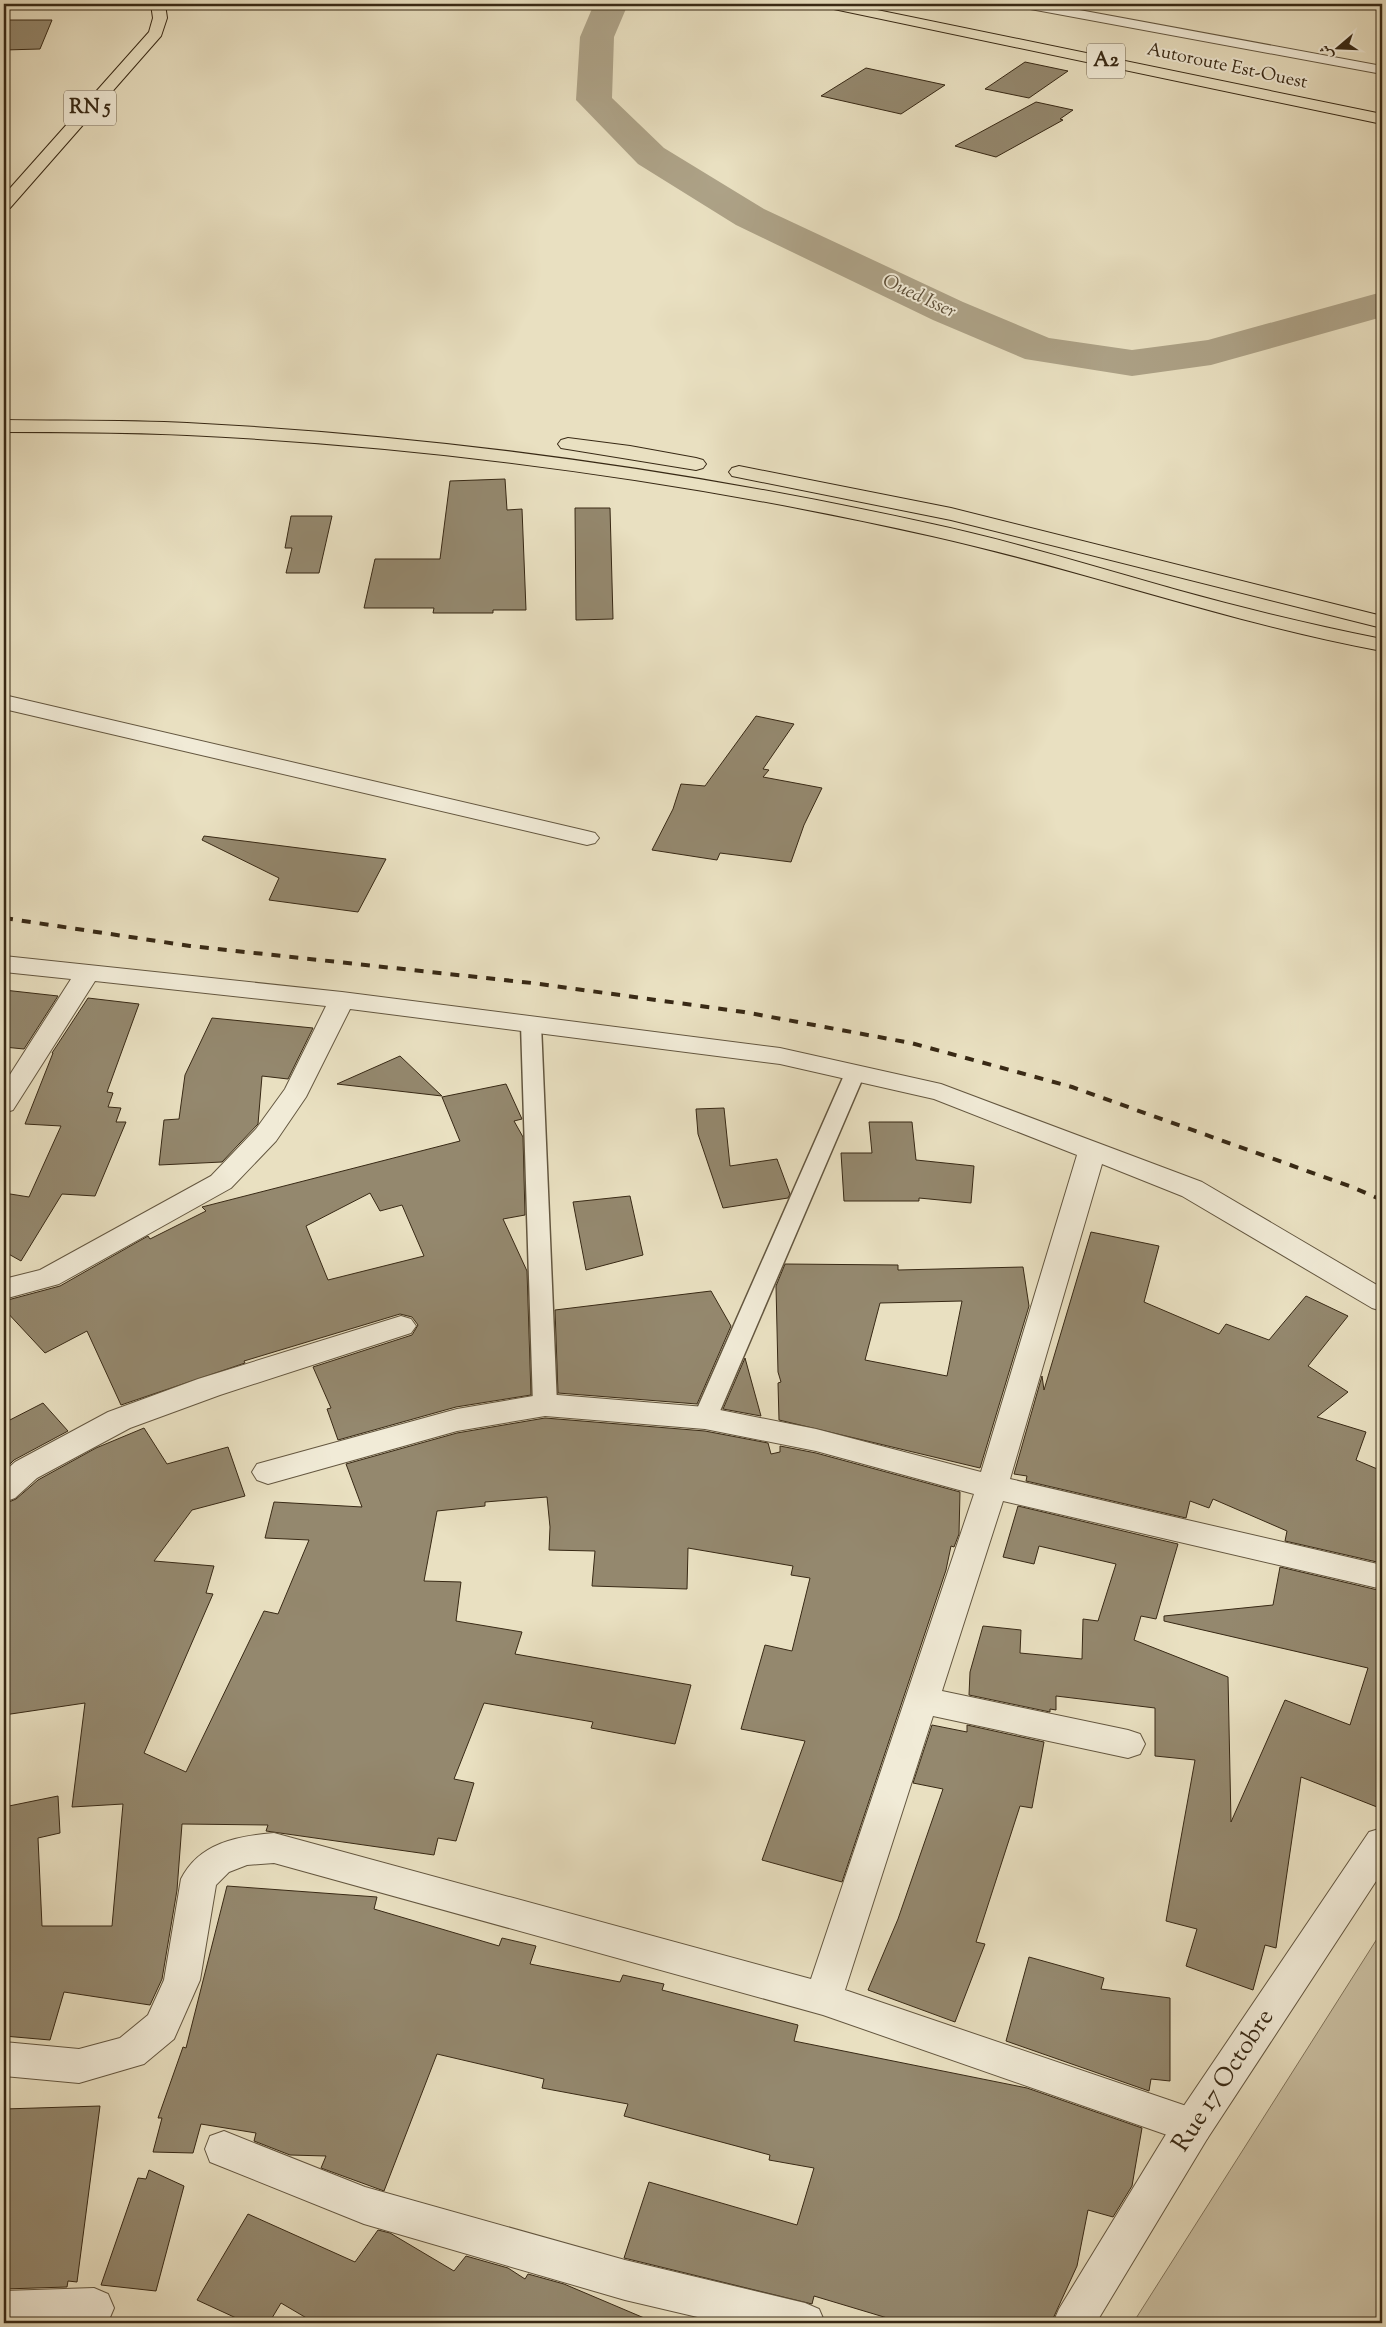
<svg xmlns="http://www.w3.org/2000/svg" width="1386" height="2327" viewBox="0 0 1386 2327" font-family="'Sorts Mill Goudy',Amiri,serif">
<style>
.green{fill:#cbc1a4;stroke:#82755c}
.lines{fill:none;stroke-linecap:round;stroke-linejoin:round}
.river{fill:#ada287;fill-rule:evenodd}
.building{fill:#94886e;stroke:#382915;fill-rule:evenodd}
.service-casing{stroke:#645740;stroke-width:3}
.minor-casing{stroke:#645740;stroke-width:2}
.tertiary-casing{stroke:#645740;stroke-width:2}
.primary-casing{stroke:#382915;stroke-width:2}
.motorway-casing{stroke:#382915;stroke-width:2}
.service{fill:#f1ebd7;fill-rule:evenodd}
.minor{fill:#f1ebd7;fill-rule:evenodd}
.tertiary{fill:#f1ebd7;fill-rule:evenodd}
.primary{fill:#e9e0c1;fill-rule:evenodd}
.motorway{fill:#e9e0c1;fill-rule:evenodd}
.rail{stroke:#382915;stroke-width:4;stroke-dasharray:9 9;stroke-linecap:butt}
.labels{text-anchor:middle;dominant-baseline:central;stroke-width:4;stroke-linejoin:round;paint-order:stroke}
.far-street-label{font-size:18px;fill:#382915;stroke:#f1ebd7}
.far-water-label{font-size:19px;font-style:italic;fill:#5b4d37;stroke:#f1ebd7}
.shield{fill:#f1ebd7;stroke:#70634f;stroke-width:1}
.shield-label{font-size:20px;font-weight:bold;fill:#382915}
.near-street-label{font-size:25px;fill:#382915;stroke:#f1ebd7}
</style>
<rect width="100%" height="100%" fill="#e9e0c1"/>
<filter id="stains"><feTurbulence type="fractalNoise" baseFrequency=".004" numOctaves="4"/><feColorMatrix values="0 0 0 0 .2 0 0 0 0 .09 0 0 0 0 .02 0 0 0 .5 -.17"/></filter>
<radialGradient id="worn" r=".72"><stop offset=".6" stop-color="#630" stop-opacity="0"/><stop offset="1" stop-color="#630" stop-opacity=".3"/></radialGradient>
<path class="green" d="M1382 1931V2323H1133Z"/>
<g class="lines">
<path class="river" d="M594 4H628L614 37 612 98 664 148 764 209 963 302 1049 338 1132 350 1208 340 1382 292V317L1211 365 1132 376 1025 359 933 320 736 225 638 164 576 100 580 37Z"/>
</g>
<path class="building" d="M4 20H52L40 49 4 50Z
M1025 62 1068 71 1029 98 985 89Z
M866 68 945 85 901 114 821 96Z
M1036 102 1073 110 1060 119 1063 120 996 157 955 146Z
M505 479 507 510 522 509 526 610H493V613H433L434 608H364L375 559H440L450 481Z
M575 508H610L613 619 576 620Z
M291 516H332L319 573H286L292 548H285Z
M756 716 794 724 763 769 769 770 763 777 822 788 804 825 791 862 720 853 717 860 652 850 673 809 681 784 705 786Z
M204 836 386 859 358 912 269 900 279 878 202 840Z
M4 990 58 996 24 1049 4 1047Z
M88 998 139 1004 107 1092 113 1093 108 1107 121 1108 116 1122H126L95 1196 62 1194 21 1261 5 1252 6 1249H4V1193L29 1197 61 1126 25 1124 53 1053H52Z
M212 1018 313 1028 288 1079 262 1076 258 1124 222 1162 159 1165 164 1120 179 1119 185 1075Z
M400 1056 442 1096 337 1084Z
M506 1084 522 1119 514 1121 523 1137 525 1215 503 1219 527 1271 531 1395 456 1407 338 1440 327 1409 331 1408 313 1367 412 1335 418 1325 412 1317 400 1314 244 1361 245 1363 121 1405 87 1331 45 1353 4 1309V1301L60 1286 148 1236 150 1239 206 1211 202 1207 460 1141 442 1097ZM370 1193 380 1211 402 1205 424 1256 328 1280 306 1226Z
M724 1108 730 1166 777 1159 790 1194 788 1198 723 1208 698 1134 696 1109Z
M869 1122H912L916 1160 974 1166 971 1203 919 1198V1201H844L841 1153H872Z
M630 1196 643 1255 586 1270 573 1202Z
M1091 1232 1159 1246 1144 1302 1219 1334 1226 1324 1269 1340 1306 1296 1348 1316 1308 1366 1348 1392 1317 1417 1366 1432 1356 1460 1382 1471V1552L1377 1562 1285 1541 1287 1531 1213 1499 1209 1508 1190 1501 1186 1518 1026 1481 1027 1476 1014 1474 1042 1376 1044 1390Z
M785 1264 898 1265V1270L1023 1267 1029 1306 980 1468 779 1420 778 1383 781 1382 778 1372 776 1286ZM962 1301 947 1376 865 1360 880 1303Z
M711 1291 731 1326 697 1404 558 1393 555 1310Z
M745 1358 761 1416 723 1409Z
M43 1403 68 1431 14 1460 4 1470V1423Z
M545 1418 705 1431 768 1443 771 1454 780 1452V1446L816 1453 960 1492 959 1534 954 1547 951 1546 946 1570 842 1882 762 1860 805 1741 741 1729 765 1645 792 1651 810 1578 791 1575 793 1566 688 1548 687 1589 592 1586 595 1551 549 1550 550 1527 547 1497 485 1502V1506L437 1511 424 1581 461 1582 456 1621 522 1632 515 1654 691 1685 675 1744 591 1728 593 1722 484 1703 454 1779 474 1783 456 1841 438 1838 434 1855 266 1831 268 1825 182 1824 177 1890 162 1979 150 2005 64 1992 50 2040 4 2036V1807L58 1796 60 1833 38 1838 42 1926H112L123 1804 72 1807 85 1703 4 1715V1504L16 1499 38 1480 96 1448 144 1428 167 1464 228 1447 245 1496 192 1510 154 1561 214 1566 206 1593 213 1594 144 1753 186 1772 264 1611 278 1614 309 1540 265 1538 274 1502 362 1507 346 1464 457 1433Z
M1018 1506 1178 1544 1156 1619 1141 1616 1134 1640 1228 1677 1231 1822 1285 1700 1350 1725 1368 1668 1164 1621V1616L1273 1605 1280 1567 1382 1591V1809L1301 1777 1276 1948 1265 1945 1253 1990 1186 1966 1197 1929 1166 1921 1195 1760 1155 1756V1708L1056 1696V1710L1050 1709V1712L969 1695 970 1672 983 1626 1021 1630 1020 1653 1082 1659 1083 1619 1098 1621 1116 1564 1039 1546 1034 1564 1003 1557Z
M932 1725 967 1732V1725L1044 1742 1032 1808 1020 1806 976 1942 985 1944 955 2022 868 1990 898 1919 943 1789 913 1783Z
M227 1886 377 1897 374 1909 499 1946 502 1938 536 1946 530 1964 620 1982 623 1975 664 1984 662 1990 798 2025 794 2041 1027 2088 1142 2128 1132 2186 1113 2217 1088 2210 1077 2266 1051 2323H904L814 2296 812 2304 624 2258 649 2182 797 2225 814 2168 769 2160 770 2155 624 2116 628 2104 542 2088 544 2079 437 2054 384 2191 321 2168 326 2156 290 2155 254 2141 256 2133 201 2124 193 2153 153 2152 162 2118H158L183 2047 186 2048Z
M1029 1957 1104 1978 1101 1989 1170 1998V2081L1151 2079 1149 2091 1006 2041Z
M100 2106 77 2282 68 2281 67 2287 4 2289V2109Z
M149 2170 184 2186 156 2291 101 2285 138 2178 146 2179Z
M248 2214 355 2262 378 2230 390 2233 454 2271 466 2256 508 2268 525 2279 528 2274 564 2284 656 2323H315L281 2303 269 2323H247L197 2300Z"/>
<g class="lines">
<g class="service-casing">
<path id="service" d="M531 1018 538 1020 541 1024 557 1405 553 1411 545 1413 537 1411 533 1405 521 1024 524 1020Z
M855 1067 862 1068 865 1073 717 1418 713 1424 705 1427 697 1424 693 1418 845 1073 848 1068Z"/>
</g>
<g class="minor-casing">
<path id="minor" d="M4 695 587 831 595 833 599 838 595 843 587 845 4 709Z
M4 956 342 992 780 1048 941 1084 1202 1182 1382 1288V1311L1372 1308 1182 1196 1102 1164 1010 1479 1382 1565V1589L1003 1501 942 1691 1128 1730 1140 1734 1145 1744 1140 1754 1128 1758 933 1716 845 1990 1207 2113 1212 2126 1207 2139 1193 2144 823 2015 274 1863 247 1865 229 1872 216 1885 200 1980 174 2039 144 2064 79 2083 4 2076V2042L79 2049 120 2038 148 2015 164 1980 181 1879C199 1843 237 1836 274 1833L811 1979 974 1494 816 1451 705 1429 545 1416 457 1431 268 1484 257 1480 252 1472 257 1464 457 1409 545 1394 705 1407 816 1429 981 1472 1077 1155 934 1099 780 1064 350 1009 306 1097 276 1141 231 1188 59 1284 4 1299V1279L40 1270 211 1176 256 1129 285 1089 326 1006 95 981 13 1110 4 1113V1084L71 979 4 972Z
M401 1316 411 1319 416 1326 411 1333 220 1395 130 1428 37 1478 15 1498 4 1502V1472L15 1462 108 1412 198 1379Z
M224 2131 365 2187 625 2260 805 2303 819 2309 825 2323H723L625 2300 364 2224 210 2162 205 2149 210 2136Z
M94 2288 108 2294 114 2308 108 2322 105 2323H4V2291Z"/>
</g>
<g class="tertiary-casing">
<path id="tertiary" d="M1018 4H1047L1382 66V74L1025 8Z
M1382 1828V1872L1207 2139 1096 2323H1053L1059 2309 1179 2113 1369 1832Z"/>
</g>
<g class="primary-casing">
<path id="primary" d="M151 4H165L167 18 161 36 10 208 4 210V195L149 32 153 18Z"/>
</g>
<g class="motorway-casing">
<path id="motorway" d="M822 4H848L1382 114V124L829 8Z
M4 420C65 421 126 420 187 423 438 436 687 470 932 524 1015 542 1096 567 1177 590 1245 609 1313 625 1382 639V651C1230 623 1084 570 932 536 687 481 438 447 187 435 126 432 65 432 4 432Z
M568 438 630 446 696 458 703 460 706 464 703 468 696 470 561 448 558 444 561 440Z
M739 466 951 508 1382 616V628L951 520 732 476 729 472 732 468Z"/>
</g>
<use href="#service" class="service"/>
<use href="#minor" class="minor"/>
<use href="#tertiary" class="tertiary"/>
<use href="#primary" class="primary"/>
<use href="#motorway" class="motorway"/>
<path class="rail" d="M4 918 190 946 532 983 744 1012 911 1043 1072 1087 1352 1187 1382 1200"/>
</g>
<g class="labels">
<g class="far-street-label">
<text transform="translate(1227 67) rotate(12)">Autoroute Est-Ouest</text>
</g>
<g class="far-water-label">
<text transform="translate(919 297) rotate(25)">Oued Isser</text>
</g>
<g class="shield">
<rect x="1087" y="43.5" width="38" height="35" rx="4"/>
<rect x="64" y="90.5" width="52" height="35" rx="4"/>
</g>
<g class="shield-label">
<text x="1106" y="61">A2</text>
<text x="90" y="108">RN 5</text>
</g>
<g class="near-street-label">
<text transform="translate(1224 2081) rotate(-57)">Rue 17 Octobre</text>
</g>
</g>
<rect width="1386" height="2327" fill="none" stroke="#e9e0c1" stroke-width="20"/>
<rect x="5" y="5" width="1376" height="2317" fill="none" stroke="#382915" stroke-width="2.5"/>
<rect x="10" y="10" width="1366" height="2307" fill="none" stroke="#382915"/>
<g transform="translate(1338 48) rotate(251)" stroke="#f1ebd7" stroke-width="4" paint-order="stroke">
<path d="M0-4L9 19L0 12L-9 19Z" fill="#382915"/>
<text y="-8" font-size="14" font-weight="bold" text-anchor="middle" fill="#382915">ش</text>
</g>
<rect width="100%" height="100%" filter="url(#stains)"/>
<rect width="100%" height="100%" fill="url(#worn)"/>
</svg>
